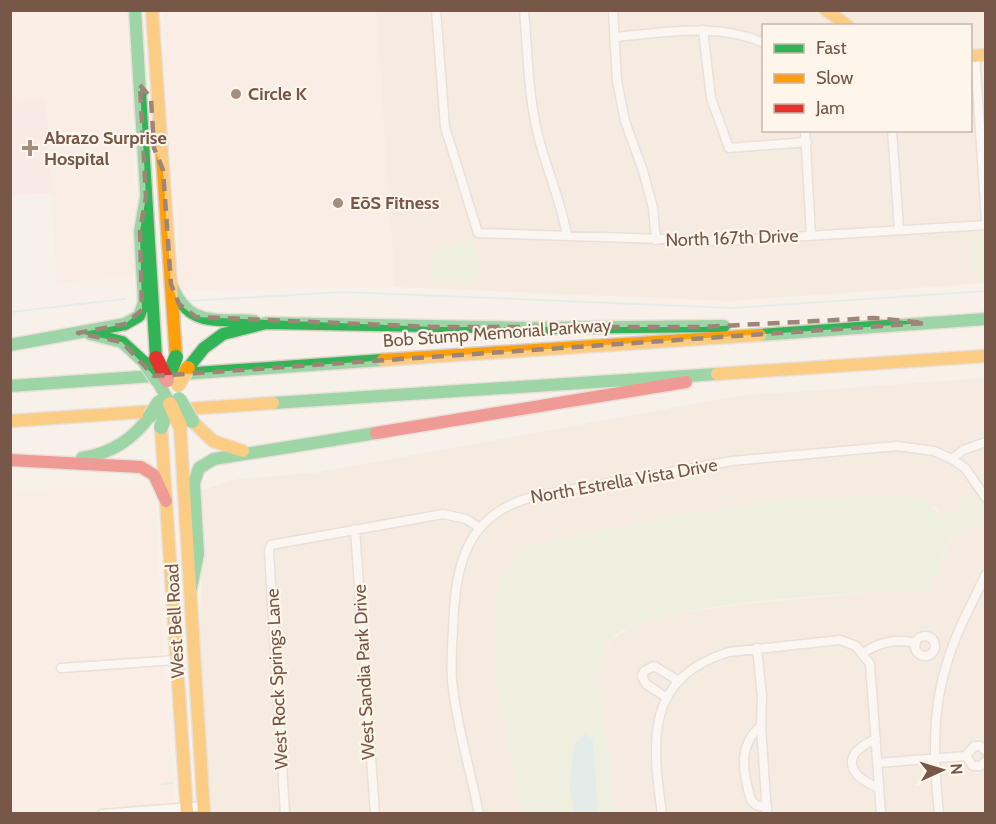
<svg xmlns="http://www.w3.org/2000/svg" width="996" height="824" viewBox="0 0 996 824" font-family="Cabin,sans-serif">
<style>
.residential{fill:#f1e4d6;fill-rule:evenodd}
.commercial{fill:#fbe8df}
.medical{fill:#fae2e2}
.green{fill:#e4eed3}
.water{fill:#cae6e8}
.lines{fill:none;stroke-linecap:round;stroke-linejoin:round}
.stream{stroke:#cae6e8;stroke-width:2}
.street-casing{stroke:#d6ccc6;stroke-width:11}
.fast-casing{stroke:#d7cdc6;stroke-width:15}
.slow-casing{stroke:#d7cdc6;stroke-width:15}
.jam-casing{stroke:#d7cdc6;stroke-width:15}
.street{stroke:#fefdfc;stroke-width:8}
.fast{stroke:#30b455;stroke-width:12}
.slow{stroke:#ff9f0a;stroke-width:12}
.jam{stroke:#e5322d;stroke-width:12}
.fast-bridge-casing{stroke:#d6ccc5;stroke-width:16;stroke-linecap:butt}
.slow-bridge-casing{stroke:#d6ccc5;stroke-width:16;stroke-linecap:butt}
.jam-bridge-casing{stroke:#d6ccc5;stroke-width:16;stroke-linecap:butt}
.fast-bridge{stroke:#30b455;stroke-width:14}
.slow-bridge{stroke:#ff9f0a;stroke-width:14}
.jam-bridge{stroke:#e5322d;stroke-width:14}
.marked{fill:none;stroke:#9d8578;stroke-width:4.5;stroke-dasharray:12 8;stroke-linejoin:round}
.poi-dot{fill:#a48d80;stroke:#fff6eb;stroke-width:2}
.labels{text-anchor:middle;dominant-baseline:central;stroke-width:4.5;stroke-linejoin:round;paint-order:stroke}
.poi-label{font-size:18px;font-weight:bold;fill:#775748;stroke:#fff6eb;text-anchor:start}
.street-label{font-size:18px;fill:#775748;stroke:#fff6eb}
</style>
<rect width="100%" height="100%" fill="#f7f1e9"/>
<path class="residential" d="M376 11H985V283L730 301 395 287ZM764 26H970V130H764Z
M985 378V509L974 498 941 516 936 507 900 494 787 500 698 512 522 547 500 581 496 600 495 683 523 813H211L199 622 202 587 196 492 238 479 314 473 738 396Z
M985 522V813H616L598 684 599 665 604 649 612 639 638 623 681 613 744 604 890 591H929L952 535Z"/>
<path class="commercial" d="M11 11H130L128 39 129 74 135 103 132 143 134 181 140 204V276L57 283 47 101 11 103Z
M163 11H376L395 287 179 290 178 215 173 193 175 179 167 129 169 110 162 70 166 55Z
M155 488 163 669 169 679 168 717 176 813H11L10 490Z"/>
<path class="medical" d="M46 100 52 193 11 195V103Z"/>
<path class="green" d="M985 233V282H974L972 234Z
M458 243H468L475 247 479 263 478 278C467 286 445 277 431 277V265L435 251Z
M985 492V522L951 535 929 591C870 591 652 602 613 637 600 649 599 667 598 684L616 813H523L495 683 496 600 500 581 522 547 698 512 787 500 900 494 926 499 941 516Z"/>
<path class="water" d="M585 734 593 740 598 813H575L569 787 574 745Z"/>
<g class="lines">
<path class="stream" d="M190 301 343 292 734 308 986 291
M10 312 125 299
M162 784 173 783"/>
<g class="street-casing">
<path id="street" d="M436 10 445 127 478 233 725 241 986 225
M524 10C528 54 528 100 540 143 549 174 561 203 567 235
M613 10 617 81 625 121 643 171 653 208 656 240
M703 30 711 98 729 148 807 142
M614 37C664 33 716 22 764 43
M975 55 986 220
M805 130 811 235
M892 130 899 229
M952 459 963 450 986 442
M355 529 375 814
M915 646a10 10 0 1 1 20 0a10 10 0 1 1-20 0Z
M757 648 762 696 761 726 767 814
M863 653C880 642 896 638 916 643
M61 668 177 660
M667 698 646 684 642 676 644 671 654 666 679 681
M761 726C737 746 743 773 751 800L756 805 767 808
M876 739C841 754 846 775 879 788
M986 751 980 746H974L966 756 973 766H980L986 761
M877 763 966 756
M102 814 204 806
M285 814 269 551 271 545 443 514 466 519 480 528
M479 814C471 772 458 731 453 689 450 669 452 649 453 629 455 566 465 513 536 496L732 461 897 446 934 451 952 459 965 468 986 498
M662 814C652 742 644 678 729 652L840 640 856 646 870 664 881 814
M939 814C934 763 931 712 947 663 956 632 972 603 986 574"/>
</g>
<g class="fast-casing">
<path id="fast" d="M135 10 156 358
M171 284C189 328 213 318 254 321
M90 334 122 342 146 364
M760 335 986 319
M10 345 125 324 139 316 144 302 140 231 146 197
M188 368 204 348 223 334 266 323 530 328 724 326
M157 380 170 404
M10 386 383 360
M273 403 717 374
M82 458C112 453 132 440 150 416
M191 588 198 554 194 483 199 468 214 459 376 433"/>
</g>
<g class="slow-casing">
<path id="slow" d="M152 10 176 357
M826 10 848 26
M970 56 986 55
M383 360 760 335
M717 374 986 356
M10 421 273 403
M192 421 213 441 243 451
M180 426 204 814
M161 427 187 814"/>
</g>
<g class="jam-casing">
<path id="jam" d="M376 433 686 382
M10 460 141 467 154 475 166 501"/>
</g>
<use href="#street" class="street"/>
<use href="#fast" class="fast"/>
<use href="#slow" class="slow"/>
<use href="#jam" class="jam"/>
<g class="fast-bridge-casing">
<path id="fast-bridge" d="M146 364 157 380
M167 380 176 357
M179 399 192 421
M150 416 159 402
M161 427 170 404"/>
</g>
<g class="slow-bridge-casing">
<path id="slow-bridge" d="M178 385 188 368
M170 404 180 426"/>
</g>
<g class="jam-bridge-casing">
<path id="jam-bridge" d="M156 358 167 380"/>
</g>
<use href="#fast-bridge" class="fast-bridge"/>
<use href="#slow-bridge" class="slow-bridge"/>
<use href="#jam-bridge" class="jam-bridge"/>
</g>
<path d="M0 0H996V824H0ZM140 85 151 98 154 148 163 170 171 284 179 304 196 317 433 327H702L874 318 925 323 154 376 122 342 78 333 125 324 142 310 140 231 146 197Z" fill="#f7f1e9" fill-opacity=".55" fill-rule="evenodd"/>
<path class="marked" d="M140 85 151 98 154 148 163 170 171 284 179 304 196 317 433 327H702L874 318 925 323 154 376 122 342 78 333 125 324 142 310 140 231 146 197Z"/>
<g class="poi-dot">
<circle cx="236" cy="94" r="6"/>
<path d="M27 139h6v6h6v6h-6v6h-6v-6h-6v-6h6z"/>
<circle cx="338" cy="203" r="6"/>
</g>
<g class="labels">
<g class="poi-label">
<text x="248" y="94">Circle K</text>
<text x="44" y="138">Abrazo Surprise<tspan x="44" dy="21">Hospital</tspan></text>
<text x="350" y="203">EōS Fitness</text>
</g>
<g class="street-label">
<text transform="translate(732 238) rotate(-2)">North 167th Drive</text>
<text transform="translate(497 333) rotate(-4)">Bob Stump Memorial Parkway</text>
<text transform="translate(624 481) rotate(-10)">North Estrella Vista Drive</text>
<text transform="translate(175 621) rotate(-93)">West Bell Road</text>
<text transform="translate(364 672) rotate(-93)">West Sandia Park Drive</text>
<text transform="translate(277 679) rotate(-93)">West Rock Springs Lane</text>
</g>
</g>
<rect width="996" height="824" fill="none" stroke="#775748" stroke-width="24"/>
<rect x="762" y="24" width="210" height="108" fill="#fff6eb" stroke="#c9b6aa" stroke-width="1.5"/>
<rect x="774" y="44" width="30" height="9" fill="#30b455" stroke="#c9b6aa" stroke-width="1.5"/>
<text x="816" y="54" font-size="18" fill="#775748">Fast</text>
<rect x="774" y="74" width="30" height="9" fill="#ff9f0a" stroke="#c9b6aa" stroke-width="1.5"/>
<text x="816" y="84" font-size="18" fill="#775748">Slow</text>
<rect x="774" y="104" width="30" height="9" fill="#e5322d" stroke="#c9b6aa" stroke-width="1.5"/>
<text x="816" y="114" font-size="18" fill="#775748">Jam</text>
<g transform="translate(942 770) rotate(86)" stroke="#fff6eb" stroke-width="4.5" paint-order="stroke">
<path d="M0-4.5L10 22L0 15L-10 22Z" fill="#775748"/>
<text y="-9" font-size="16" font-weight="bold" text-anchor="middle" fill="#775748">N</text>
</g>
</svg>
